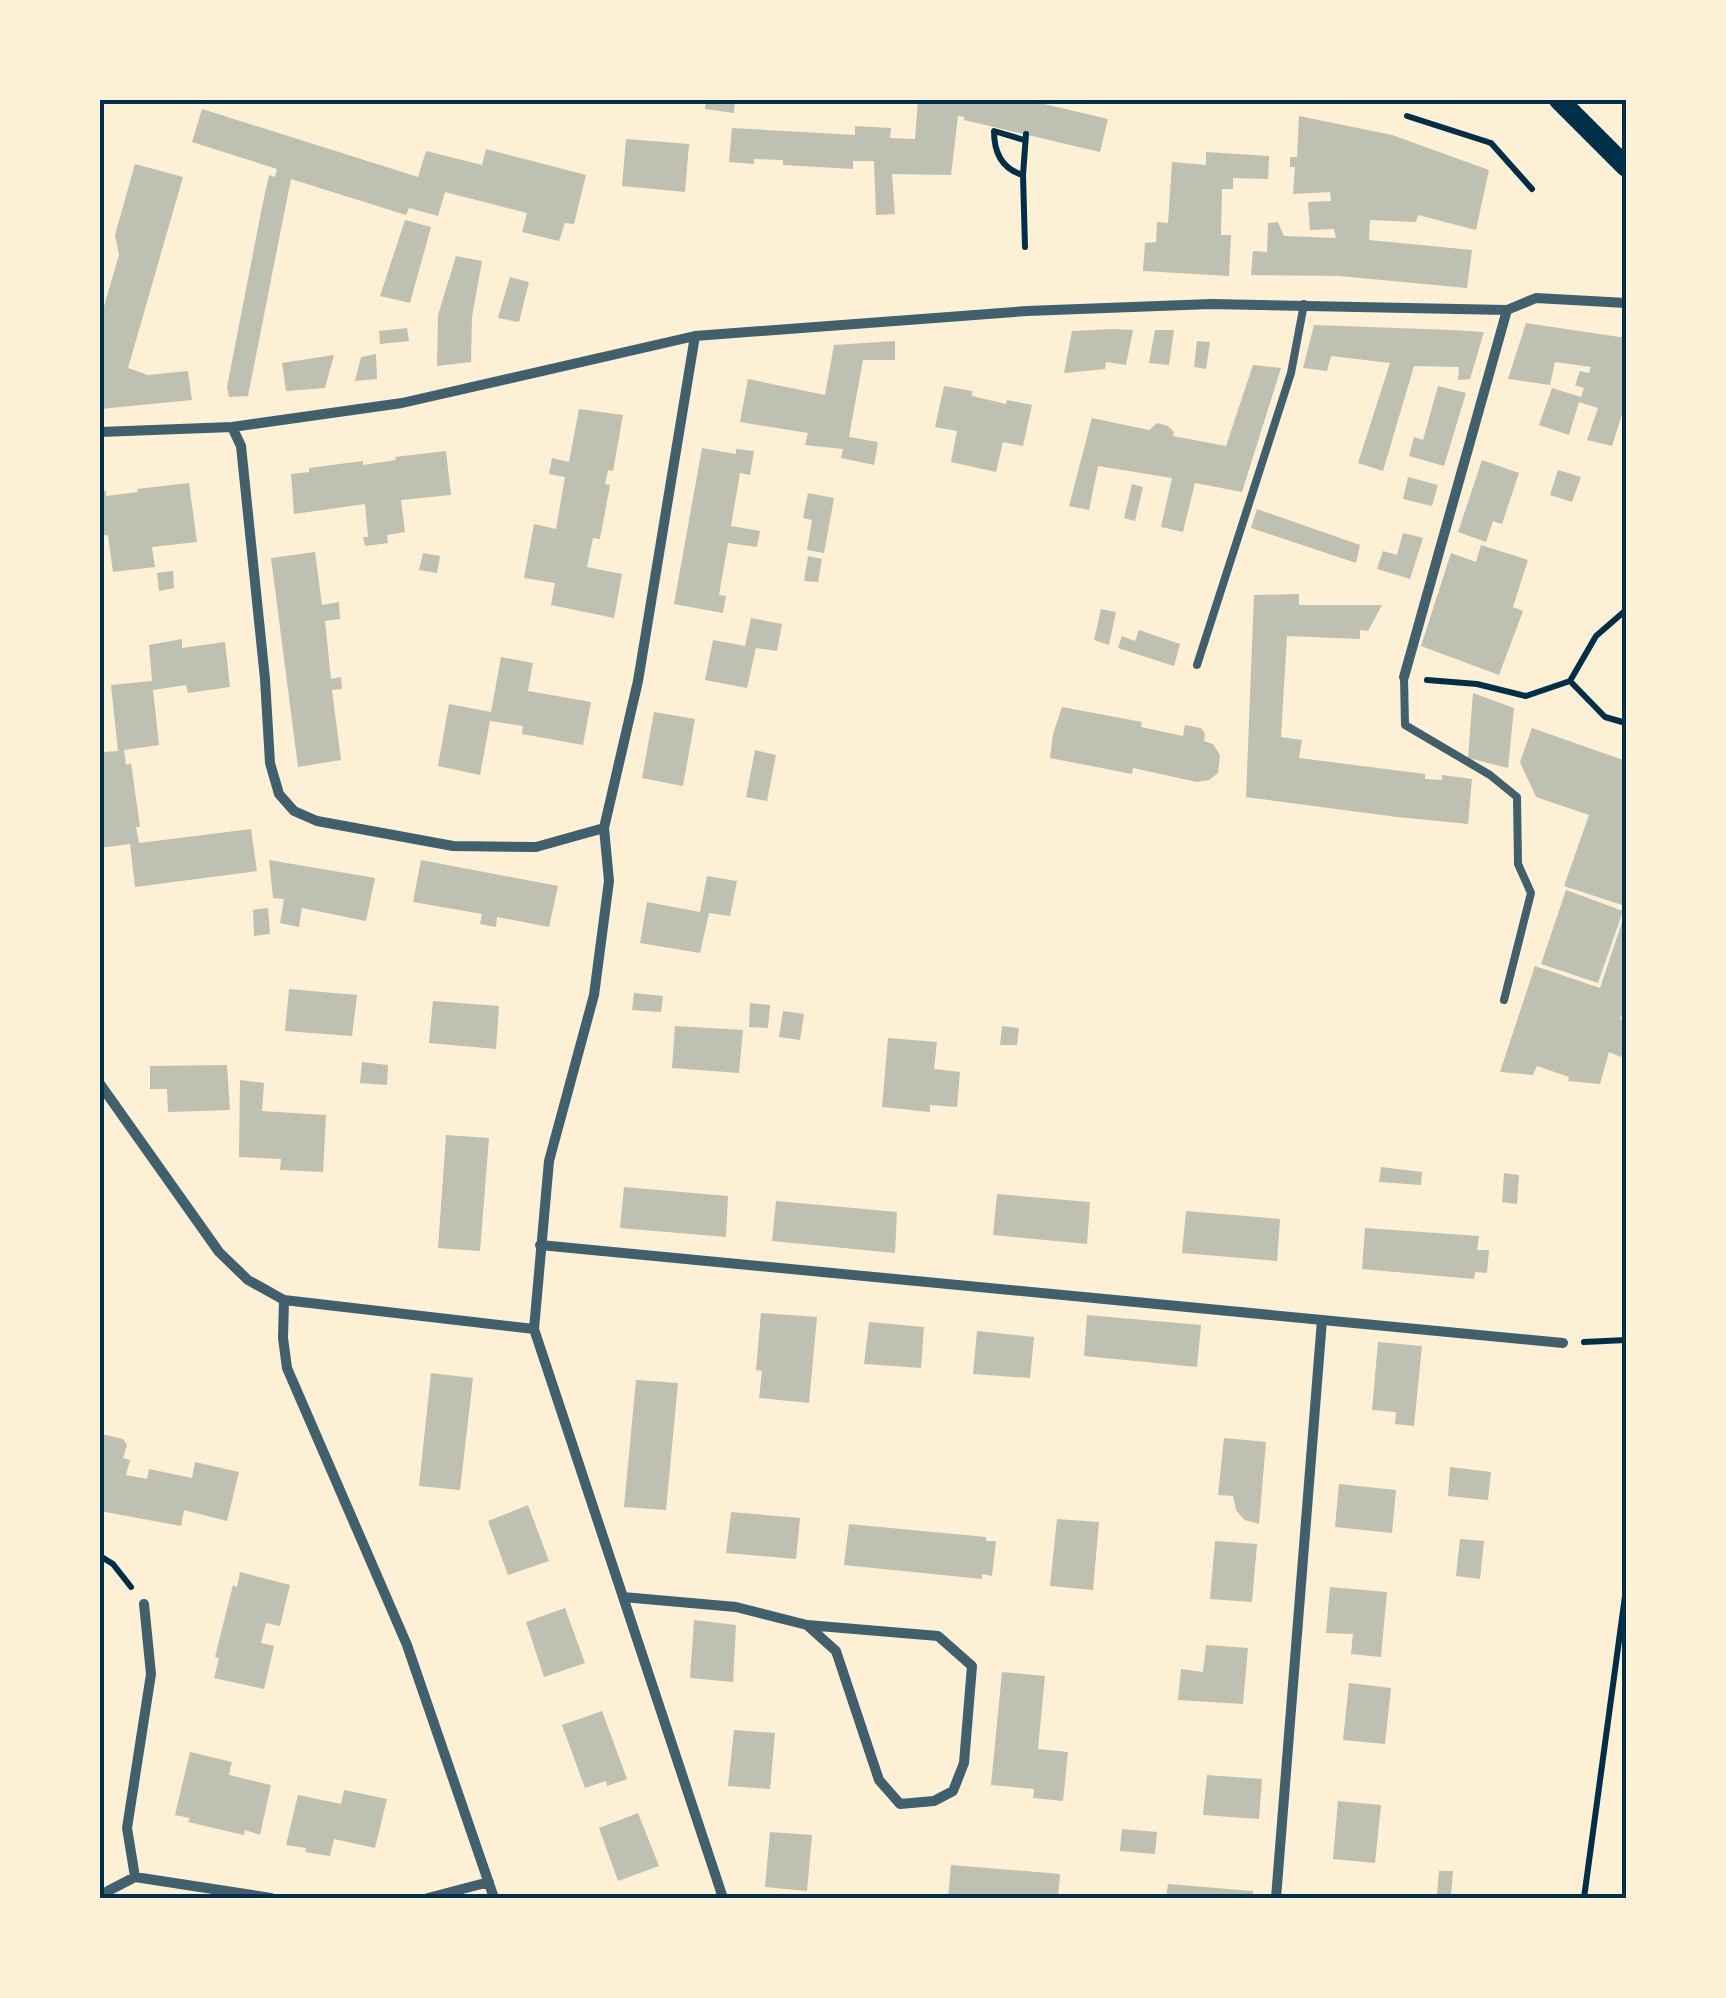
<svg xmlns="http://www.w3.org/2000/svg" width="1726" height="1998" viewBox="0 0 1726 1998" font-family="Mulish,sans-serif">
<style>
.building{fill:#bec0b2}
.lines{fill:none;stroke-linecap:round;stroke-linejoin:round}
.path{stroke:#003049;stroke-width:6}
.service{stroke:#3f606c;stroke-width:8}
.minor{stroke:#3f606c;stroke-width:10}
.secondary{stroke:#003049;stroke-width:20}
.neatline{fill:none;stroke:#003049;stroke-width:4}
</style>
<rect width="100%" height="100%" fill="#fdf0d5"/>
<path class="building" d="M706 100H735L734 113 705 109Z
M918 100H1027L1108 119 1100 152 964 120V117L958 116 951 175 892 174 895 214 876 215 874 161H853V169L783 165V160L754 159V164L729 162 732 128 855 135V126L891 128 890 138 915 139Z
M202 109 418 177 426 151 482 165 486 149 586 175 574 224 565 223 559 241 522 232 527 213 445 192 438 216 409 208 406 215 291 179 248 396 229 397 227 387 262 207 269 175 275 177 277 169 192 142Z
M1299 116 1392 135 1489 170 1476 230 1418 215 1416 222 1370 220 1369 240 1472 250 1467 288 1339 276 1251 275 1253 251 1267 252 1268 223 1278 222 1284 236 1336 238 1334 229 1310 230 1308 202 1331 201 1330 192 1293 194 1295 167H1290V157H1297Z
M626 139 689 144 685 192 622 186Z
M1206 152 1269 156 1268 179 1233 178V189H1222L1221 235H1231L1229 276 1143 271 1145 243 1156 242 1157 222 1168 223 1172 162 1206 165Z
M135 164 183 177 128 368 148 375 188 371 192 400 100 409V320L119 255 115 235Z
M405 220 431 227 410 303 380 296Z
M456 256 482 261 472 317 471 362 437 366 438 315Z
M510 277 529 282 519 322 498 318Z
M1526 323 1626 338V402L1612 446 1587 440 1598 408 1579 402 1569 435 1539 425 1552 388 1581 397 1584 388 1575 385 1580 371 1589 373 1591 367 1555 362 1550 385 1508 379Z
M1314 325 1452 330 1484 332 1470 379 1458 380 1459 367 1414 366 1383 471 1358 463 1390 363 1331 356 1327 371 1303 368Z
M407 328 409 341 380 344 379 331Z
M1114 329 1133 330 1126 365 1106 362 1105 369 1064 373 1072 331Z
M1155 330H1174L1169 365 1149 363Z
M895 341V360H863L849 437 878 442 874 465 841 458 843 449 805 445 808 433 740 422 748 379 825 395 834 345Z
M1197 341 1210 342 1206 369 1194 367Z
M376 354 377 379 355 381 361 357Z
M334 355 325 388 286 391 282 363Z
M1253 365 1281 368 1242 492 1195 483 1183 532 1161 527 1172 478 1098 466 1089 510 1069 506 1092 418 1149 430 1157 423 1168 426 1174 432 1173 436 1226 446Z
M944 386 972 391V396L1006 404 1007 400 1032 405 1023 446 1003 442 996 472 951 462 957 431 935 427Z
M1438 386 1466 393 1444 466 1409 456 1414 437 1423 440Z
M579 409 623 415 613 471 608 470 605 484 610 485 600 539 593 538 587 567 622 574 614 618 551 605 555 583 524 578 534 524 556 529 565 477 549 474 552 458 569 462Z
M702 448 736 454V449L754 451 750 475 740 473 731 526 760 531 757 547 728 543 719 595 726 596 723 613 674 604Z
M446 451 451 495 401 500 405 532 387 535 388 543 365 546 363 537H368L365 504 294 514 291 474 309 472V468L363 461V465L396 460 395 457Z
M1482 460 1519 473 1502 524 1493 521 1486 542 1458 532Z
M1558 470 1581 477 1572 502 1550 495Z
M1408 477 1438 485 1432 506 1403 499Z
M189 483 197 542 152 547 155 567 113 572 108 535 100 536V492L106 491V496L138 492 137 489Z
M1132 484 1143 487 1135 521 1124 518Z
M808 493 834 498 824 553 807 550 812 520 803 518Z
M1257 509 1360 545 1356 563 1251 528Z
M1403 533 1423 538 1410 579 1377 569 1383 551 1397 555Z
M1481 545 1528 560 1513 607 1523 611 1499 675 1421 646 1451 553 1476 562Z
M315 552 322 605 339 602 340 619 325 621 331 679 341 677 342 689 332 690 341 760 298 767 271 558Z
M423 553 440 556 437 573 419 570Z
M808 556 822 559 818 582 804 581Z
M173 571 174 588 159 591 157 573Z
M1299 594V605H1382L1368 631 1360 630V639L1287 636 1281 737 1302 740 1299 758 1425 774V779L1442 780V775L1472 779 1468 824 1397 817 1246 797 1254 595Z
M1101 609 1116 612 1109 645 1094 640Z
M751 618 782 624 777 651 756 648 747 688 705 680 713 640 745 646Z
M1139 630 1180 644 1174 666 1118 648 1122 636 1135 641Z
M182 639V648L225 642 230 687 188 693 186 685 153 690 159 745 124 750 126 765 131 763 140 827H136L139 843 251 829 257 871 135 887 130 844 100 848V744L102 743 104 752 118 751 111 685 152 681 149 645Z
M501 657 533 663 528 691 591 702 583 745 522 734 523 726 490 721 480 775 438 766 449 704 491 712Z
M1473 693 1514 708 1508 768 1468 758Z
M1062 707 1142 722 1141 727 1183 736 1185 725 1201 728 1205 734 1204 741 1213 744 1220 755 1218 773 1209 780 1197 782 1133 768 1132 774 1050 758 1053 734Z
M654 712 695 719 683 786 642 778Z
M1532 728 1626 761V894L1622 905 1564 886 1589 815 1536 797 1520 762Z
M755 750 776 755 767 801 746 797Z
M269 860 375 878 366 921 302 908 299 927 280 923 284 899 273 898Z
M421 860 558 886 549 927 497 917 496 927 480 924 482 914 413 902Z
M707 876 737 881 730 916 709 913 700 953 640 943 647 902 700 912Z
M1566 890 1623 911 1598 983 1541 964Z
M268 908 270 934 254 936 253 910Z
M1625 913 1626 1003 1620 1019 1626 1021V1042L1621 1057 1609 1052 1600 1084 1568 1081 1569 1077 1537 1066 1533 1075 1500 1072 1535 966 1600 988Z
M289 989 357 995 352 1036 285 1031Z
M634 993 663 996 661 1012 632 1010Z
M433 1001 499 1006 496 1049 429 1043Z
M750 1003 770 1005 768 1028 749 1027Z
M783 1011 804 1014 800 1040 779 1037Z
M675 1026 743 1030 739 1073 672 1068Z
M1002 1026 1019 1028 1017 1045H1000Z
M888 1038 937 1042 934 1069 960 1072 957 1107 930 1105V1112L882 1107Z
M362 1062 388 1065 387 1085 360 1083Z
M227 1065 230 1110 168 1112 167 1089H150V1066Z
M240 1080 264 1083 262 1111 326 1115 323 1172 280 1170 281 1159 239 1157Z
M446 1135 489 1138 480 1251 438 1248Z
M1381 1167 1422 1172 1421 1185 1379 1182Z
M1504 1173 1519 1175 1517 1204 1502 1202Z
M624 1187 728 1196 726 1237 620 1228Z
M997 1194 1090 1202 1087 1244 993 1235Z
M776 1201 897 1212 895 1253 772 1241Z
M1186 1211 1280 1219 1277 1261 1182 1253Z
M1365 1228 1479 1236 1477 1250H1489L1487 1273 1475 1272 1474 1279 1362 1269Z
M761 1313 817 1317 809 1403 759 1398 762 1371 756 1370Z
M1087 1315 1201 1325 1197 1367 1084 1356Z
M869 1322 924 1327 921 1368 864 1364Z
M977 1331 1034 1337 1030 1378 973 1374Z
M1378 1342 1422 1346 1414 1426 1395 1424 1396 1412 1372 1410Z
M431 1373 473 1378 460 1490 419 1486Z
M636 1380 678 1383 666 1510 624 1507Z
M102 1434 123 1439 127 1445 123 1458 130 1460 126 1475 147 1479 149 1469 192 1478 195 1462 239 1472 227 1521 184 1510 181 1526 100 1511V1435Z
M1224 1438 1266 1442 1259 1524 1245 1520 1240 1515 1236 1510 1233 1496 1218 1495Z
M1450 1467 1491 1472 1488 1500 1448 1496Z
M1339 1484 1396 1490 1392 1533 1335 1527Z
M528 1505 549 1561 508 1575 488 1521Z
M731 1512 800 1518 796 1559 726 1553Z
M1057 1519 1099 1522 1093 1590 1050 1586Z
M849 1524 986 1537V1541H996L992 1576 982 1574V1579L844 1565Z
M1460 1539 1484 1541 1480 1579 1456 1576Z
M1215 1541 1257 1544 1252 1602 1210 1599Z
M240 1572 290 1585 280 1626 266 1623 261 1643 274 1646 264 1689 214 1678 219 1658 215 1657 233 1585 237 1587Z
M1330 1587 1387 1592 1381 1657 1351 1654 1353 1634 1326 1633Z
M565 1608 585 1663 544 1677 526 1622Z
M694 1620 736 1625 733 1682 690 1678Z
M1206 1645 1248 1648 1243 1704 1178 1700 1181 1669 1203 1672Z
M1002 1672 1045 1676 1038 1749 1068 1752 1063 1801 1033 1798 1034 1789 991 1785Z
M1349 1683 1391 1688 1385 1744 1343 1740Z
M602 1711 627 1779 607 1786 606 1781 585 1788 562 1725Z
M734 1730 775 1733 770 1789 728 1786Z
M190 1752 232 1762 229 1775 271 1785 260 1835 245 1830 244 1835 188 1822 190 1818 175 1815Z
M1207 1775 1262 1779 1259 1819 1203 1815Z
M344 1790 387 1799 375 1848 334 1839 330 1856 305 1852 306 1848 286 1845 298 1795 341 1804Z
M1338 1801 1381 1805 1375 1863 1333 1859Z
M638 1813 659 1866 618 1881 599 1828Z
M1122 1829 1157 1832 1155 1854 1120 1851Z
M770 1832 812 1835 807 1891 765 1887Z
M951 1865 1060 1874 1058 1898H948Z
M1439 1871H1453L1451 1895 1437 1894Z
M1168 1884 1253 1891V1898H1166Z"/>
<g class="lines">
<path class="path" d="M1407 116 1491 143 1532 189
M1024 140 994 131C994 152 1002 169 1023 175L1025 247
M1023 175 1026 134
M1427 680 1477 684 1526 696 1570 681 1596 636 1626 610
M1570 681 1605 717 1626 723
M1584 1342 1626 1340
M100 1556 113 1564 131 1587
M1584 1898 1626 1589"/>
<path class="service" d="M1197 665 1291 373 1304 304
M1404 677 1405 725 1490 775 1517 797 1518 864 1531 893 1504 1000"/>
<path class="minor" d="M695 336 638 681 604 828 609 881 594 995 549 1161 534 1329 723 1898
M232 427 241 446 265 679 270 763 279 794 294 811 317 821 453 846 536 847 604 828
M100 432 232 427 402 403 695 336 1027 311 1211 304 1507 310 1536 298 1626 303
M1404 677 1507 310
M100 1084 219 1252 248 1280 284 1300 534 1329
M540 1245 1563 1343
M284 1300 283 1338 287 1368 407 1645 494 1898
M623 1597 736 1607 807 1625 836 1651 879 1780 900 1804 934 1801 953 1791 964 1763 972 1666 938 1636 807 1625
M135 1877 127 1828 151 1674 144 1604
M100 1898 108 1891 135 1877 271 1898
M428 1898 489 1882
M1276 1898 1322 1320"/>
<path class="secondary" d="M1559 100 1626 167"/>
</g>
<rect width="1726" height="1998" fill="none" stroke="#fdf0d5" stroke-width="205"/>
<rect x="102" y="102" width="1522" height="1794" class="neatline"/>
</svg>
